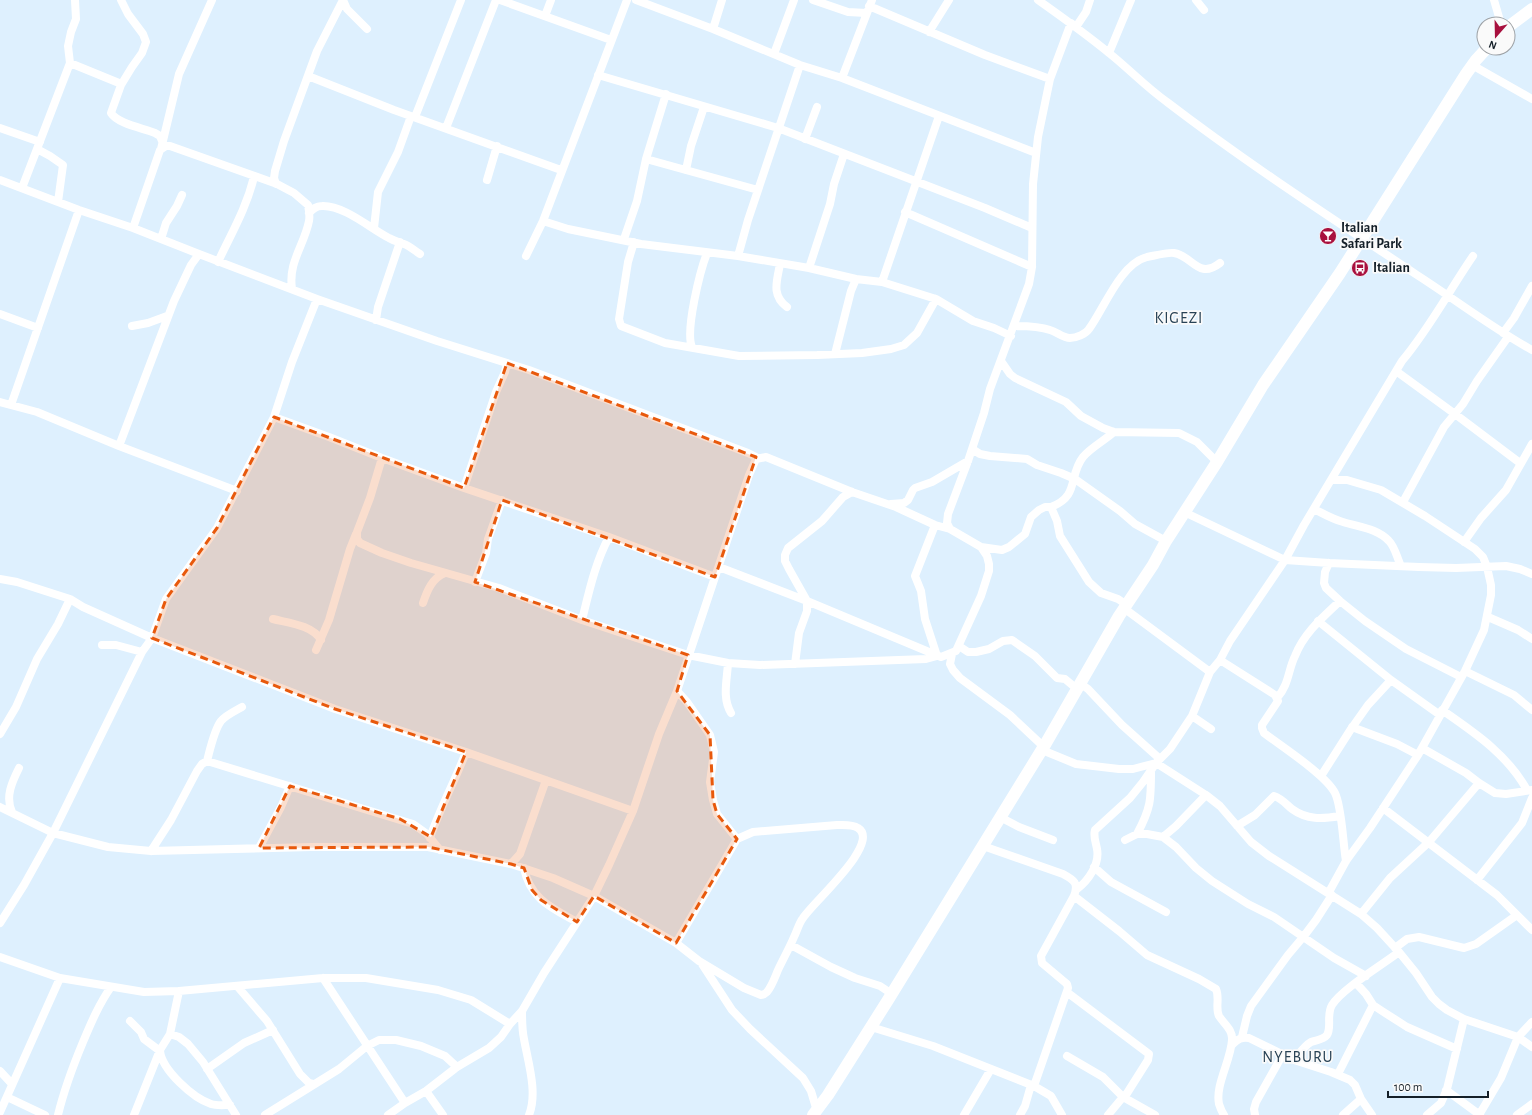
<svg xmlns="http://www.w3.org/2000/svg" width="1532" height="1115" viewBox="0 0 1532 1115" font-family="'Alegreya Sans',sans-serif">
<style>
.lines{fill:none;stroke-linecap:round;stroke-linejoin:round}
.minor{stroke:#fff;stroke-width:8}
.primary{stroke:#fff;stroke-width:12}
.marked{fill:#e8590c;fill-opacity:0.2;stroke:#e8590c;stroke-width:3;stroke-dasharray:8 5;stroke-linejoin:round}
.labels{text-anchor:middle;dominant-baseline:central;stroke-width:3.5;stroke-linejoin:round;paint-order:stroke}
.poi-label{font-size:14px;font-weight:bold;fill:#141f28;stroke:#fafafa;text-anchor:start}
.quarter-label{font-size:16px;letter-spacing:1px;fill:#284255;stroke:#fafafa}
</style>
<rect width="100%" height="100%" fill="#def0fe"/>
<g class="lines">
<path class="minor" d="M343 0 347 9 367 29
M500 0 611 40
M636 0 713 29 800 65 842 78 1036 153
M813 0 848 12 866 13
M1038 0C1062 17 1086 34 1109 53 1129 69 1146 87 1167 102 1248 164 1333 219 1417 275 1456 300 1492 328 1532 350
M1196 0 1204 10
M1494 0 1501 24
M869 6 985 55 1050 79
M545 16 551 0
M1076 27 1086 12 1090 0
M713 29 722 0
M929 32 949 0
M1109 53 1131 0
M774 54 794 0
M70 63 119 83 121 85 112 110 111 113C118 124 143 128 155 133L160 136 162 141
M1472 65 1532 99
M598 75 778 128 985 208 1032 228
M308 76 394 110 561 170
M842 78 872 0
M121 85 132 67 142 53 146 42 143 34 128 14 121 0
M415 117 461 0
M0 128 40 142
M446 128 496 0
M805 139 817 107
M37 149 50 156 63 165 58 202
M161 149 179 74 212 0
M646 159 758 190
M686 170 691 146 704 107
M0 180 79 210 133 228 199 254 317 299 437 341 529 370 748 453 756 457V459
M487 180 497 146
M276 184 274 178 275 171 284 141 317 51 343 0
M22 188 70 63 68 46 71 32 76 19 75 0
M905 212 1032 267
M309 213C313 209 316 206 322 206 344 205 371 229 389 238 394 241 399 242 404 244 410 246 415 251 420 254
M543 221 568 229 641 244 738 256 809 268 856 279 882 282 936 299 973 321 994 328 1011 336
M133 228 160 150 166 146H170L277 184 294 193 308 205C309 210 310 216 309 221 304 246 288 262 292 289
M374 228 378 192 398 152 411 116
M161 239 166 223 177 206 182 195
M624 239 637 201 646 159 666 94
M634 242 628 262 619 319 621 326 665 343 739 356 817 355 862 353 891 349 904 345 917 333 936 299
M526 256 543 221 627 0
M738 256 748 220 800 65
M218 262C232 232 246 209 254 177
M780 264C777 281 771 295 787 307
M809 268 830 204 834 184 844 154
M882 282 939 116
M0 314 38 328
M376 320 378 307 400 242
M132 326 148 323 167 316
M1014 326C1026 326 1039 326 1050 330 1057 332 1063 338 1070 338 1076 338 1086 334 1089 329 1104 309 1120 264 1147 257 1153 256 1168 252 1174 253 1193 256 1198 280 1220 263
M1503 333 1514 318 1532 286
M692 347C685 331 700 271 707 253
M835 354 851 291 856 279
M1001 361 1010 374 1015 378 1066 402 1081 416 1103 428 1114 432 1179 433 1197 442 1217 462
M1396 371 1455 414 1520 463
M0 402 37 412 119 446 237 491
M11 405 79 210
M274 417 329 437 382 458 464 488 609 537 715 577
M119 446 174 301 191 265 199 254
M972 449 980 454 990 456 1027 459 1037 465 1061 473 1075 479 1120 511 1135 524 1166 541
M382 458 370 498 357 532V539L360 543 382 553 411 563 499 588 582 620 688 655 728 663 760 665 926 659 937 656
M464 488 496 392 505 372 507 363
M1403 502 1444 427 1463 404 1477 381 1508 337
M891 504 904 503 908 500 913 490 915 488 932 482 968 461
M1051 507C1080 496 1068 476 1083 457 1090 448 1105 440 1114 432
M1314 509C1324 514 1332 519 1343 522 1358 527 1377 528 1389 541 1395 547 1397 558 1401 566
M1184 512 1285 560 1329 563 1419 567 1456 568 1506 566 1520 569 1532 574
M935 525 915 576 921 591 925 619 937 656
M950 529 947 523 948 514 968 461 984 413 990 389 1029 284 1032 267 1033 184 1038 137 1050 79 1071 23
M1464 542 1481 518 1506 490 1532 444
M981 547 1002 550 1009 547 1025 534 1031 517 1039 510 1045 507H1051L1057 521 1060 536 1089 582 1101 593 1118 599 1127 605
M1329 563 1325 572 1324 583 1326 588 1340 601 1365 621 1406 649 1461 677
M0 579 17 582 70 599 83 607 152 638 335 709 466 752 633 811
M475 582 486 553 488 539 502 500
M423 603C427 591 432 578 445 573
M1125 609 1210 672
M1488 617 1518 630 1532 639
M273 619C289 623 312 625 321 640
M582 620C589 592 595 563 609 537
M1318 621 1391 680 1440 715
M102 645H116L142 652
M959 646 968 652H976L989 649 1003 641 1012 640 1035 656 1057 678 1065 679 1077 689
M316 650 329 620 350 549 356 534
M952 654 950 664 953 670 960 678 1010 715 1044 747
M1220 660 1275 695 1278 701 1262 725V728L1264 733C1281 746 1326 775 1335 793 1342 807 1343 844 1346 861
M728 663C727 681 722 698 731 713
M795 664 799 633 807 611V601L789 569 785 561V555L788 548 822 521 843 497 852 492
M1465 671 1514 695 1532 710
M1081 684 1088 689 1122 725 1160 759
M677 691 687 702 710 735 714 752 710 782 713 800 717 814 737 839
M1277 698C1289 685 1288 670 1295 656 1304 633 1322 618 1340 601
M1442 710C1475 733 1507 754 1527 790
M1192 716 1211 729
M1352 727 1397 744 1418 755
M0 734 16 707 37 659 58 624 70 599
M1422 748 1466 773 1479 783 1495 793 1506 794 1532 790
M1042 750 1076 764 1119 769H1133L1156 763 1170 749 1192 716 1210 672 1220 660 1230 641 1285 560 1304 525 1402 361C1429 329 1449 291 1473 256
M207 761C210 750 214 730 221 721 226 715 235 711 242 707
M1321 776 1351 729 1368 705 1391 680
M0 807 53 833 108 847 151 851 311 847H428L511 864 553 878 594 896 676 943 699 961 744 988 761 995C763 995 766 993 767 992 772 986 775 977 778 970 783 959 789 949 794 937 797 931 799 923 803 918 811 904 882 843 858 828 852 824 843 825 837 825L753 832 737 839 676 943
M1383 808 1497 895 1532 930
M12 812C5 797 12 782 19 768
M1000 817 1019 827 1053 840
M1237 826 1255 815 1274 796C1281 798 1286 804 1292 809 1307 820 1322 819 1340 816
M1137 834C1151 808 1151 800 1151 771
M1163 837 1176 826 1206 795
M430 838C440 808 455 781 466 752
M1125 840 1137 834H1147L1163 837 1176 847 1196 868 1212 881 1248 904 1274 917 1334 958 1366 976
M983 846 1063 874C1074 880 1079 883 1074 896L1041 956 1042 963 1067 984 1068 988 1034 1086
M259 848 281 807 290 786
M151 851 171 820 197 771 202 764 207 761 413 824 427 834 440 850
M511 864 520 854 546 780
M1094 867 1111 882 1166 912
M524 868C530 899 552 908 577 922
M1477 880 1522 823 1532 798
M1077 889C1088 881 1100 864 1097 849 1096 842 1093 837 1095 830L1130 798 1143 782 1156 763 1206 795 1220 806 1251 842 1269 856 1361 914 1377 928 1399 952 1416 973 1432 997 1439 1004 1447 1010 1464 1019 1518 1037 1532 1047
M1329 892 1346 861 1370 828 1418 755 1465 671 1484 630 1491 595V585L1487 567 1483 557 1475 549 1425 516 1381 490 1347 480H1332
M1074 896 1119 931 1147 955 1199 979 1216 989C1220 998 1215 1008 1219 1016 1224 1024 1233 1030 1232 1040 1231 1060 1215 1085 1219 1104 1220 1107 1222 1112 1224 1115
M1361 914 1390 878 1429 842 1479 783
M0 923 24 885 53 833 142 652 152 638 166 599 217 528 274 417 292 362 317 299
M791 945 831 967 855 978 880 986 892 994
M1395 948 1407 939 1419 937 1464 948 1476 944 1517 915
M0 957 60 978 144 992 179 991 323 978H366L438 990 471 1000 510 1024
M702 964 732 1010 750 1029 803 1078 811 1091 817 1111
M323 978 405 1103
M1356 983 1366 994 1373 1005 1382 1011 1407 1027 1457 1049
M237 986 267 1021 300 1074 309 1083 313 1084
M1068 993 1149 1054 1148 1060 1124 1098
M522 1011C522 1021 522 1030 524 1039 528 1062 538 1093 529 1115
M130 1021 141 1032 144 1039 160 1051C162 1070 193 1098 211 1104 217 1106 224 1105 230 1105
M871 1027 933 1046 1034 1086 1051 1096 1062 1115
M170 1034 179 1037 188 1044 203 1062 236 1115
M1242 1037 1247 1016 1251 1006 1288 955 1304 936 1316 920 1332 895
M1232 1045C1238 1039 1241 1037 1249 1038L1294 1060 1331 1072 1350 1080 1355 1085 1361 1099 1372 1115
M1067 1056 1103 1077 1123 1097 1155 1115
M1294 1060C1299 1054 1304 1046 1311 1042 1316 1040 1323 1040 1327 1035 1332 1027 1326 1015 1332 1005 1342 989 1382 965 1399 952
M207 1069 244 1043 273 1030
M0 1071 12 1084
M1338 1074 1373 1005
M1446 1090 1480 1115
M426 1091 443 1115
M7 1097 45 1115
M0 1112 60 978
M58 1115C64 1090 73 1066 83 1042 91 1023 99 1004 111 987
M134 1115 160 1050 170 1034 179 991
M265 1115 339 1069 367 1046 379 1040H396L421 1046 445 1056 457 1067
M388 1115 405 1103 426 1091 457 1067 489 1048 501 1037 510 1024 522 1011 544 973 594 896 609 865 633 811 659 734 677 691 749 475 756 459 766 457 852 492 896 507 935 525 950 529 981 547 987 556 989 564V571L981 596 956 651 941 657 807 601 719 567
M964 1115 991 1069
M1020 1115 1025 1106 1031 1085
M1108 1115 1123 1097
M1255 1115 1254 1109 1256 1102 1283 1054
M1343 1115 1361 1099
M1427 1115 1441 1103 1447 1089 1464 1019
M1479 1115 1501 1078 1518 1037 1532 1022
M1517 1115 1532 1104"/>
<path class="primary" d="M1508 27 1532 9
M813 1115 828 1095 888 1000 1046 743 1119 616 1153 565 1166 541 1217 462 1263 385 1340 273 1466 74 1476 60 1487 48"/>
</g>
<path class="marked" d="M507 363 756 457 715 577 502 500 475 582 688 655 677 691 710 735 713 800 717 814 737 839 676 943 594 896 577 922 541 900 532 890 524 868 511 864 428 847 259 848 290 786 400 819 431 837 466 752 335 709 152 638 166 599 217 528 274 417 464 488Z"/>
<defs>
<g id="bar-disc" transform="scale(0.9)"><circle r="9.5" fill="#a8103e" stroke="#fafafa"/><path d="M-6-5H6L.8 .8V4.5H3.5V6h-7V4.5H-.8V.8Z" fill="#fff"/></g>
<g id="bus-disc" transform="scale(0.9)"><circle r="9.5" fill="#a8103e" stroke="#fafafa"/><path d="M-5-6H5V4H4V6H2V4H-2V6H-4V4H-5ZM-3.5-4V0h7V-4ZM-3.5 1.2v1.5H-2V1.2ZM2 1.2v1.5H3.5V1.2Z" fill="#fff"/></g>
</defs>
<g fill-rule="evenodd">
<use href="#bar-disc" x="1328" y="236"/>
<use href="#bus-disc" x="1360" y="268"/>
</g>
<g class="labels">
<g class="poi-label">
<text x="1341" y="228">Italian<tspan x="1341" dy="16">Safari Park</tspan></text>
<text x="1373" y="268">Italian</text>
</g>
<g class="quarter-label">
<text x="1179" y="318">KIGEZI</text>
<text x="1298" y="1057">NYEBURU</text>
</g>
</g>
<g transform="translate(1496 36) rotate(200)"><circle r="19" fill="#fafafa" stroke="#9ea2a6"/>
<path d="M0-3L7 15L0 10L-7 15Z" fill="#a8103e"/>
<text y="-6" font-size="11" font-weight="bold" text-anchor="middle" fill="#141f28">N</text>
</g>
<path d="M1388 1091v6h100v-6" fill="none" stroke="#141f28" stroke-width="2"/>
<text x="1394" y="1091" font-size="12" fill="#141f28" stroke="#fafafa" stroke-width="3" paint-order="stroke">100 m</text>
</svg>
